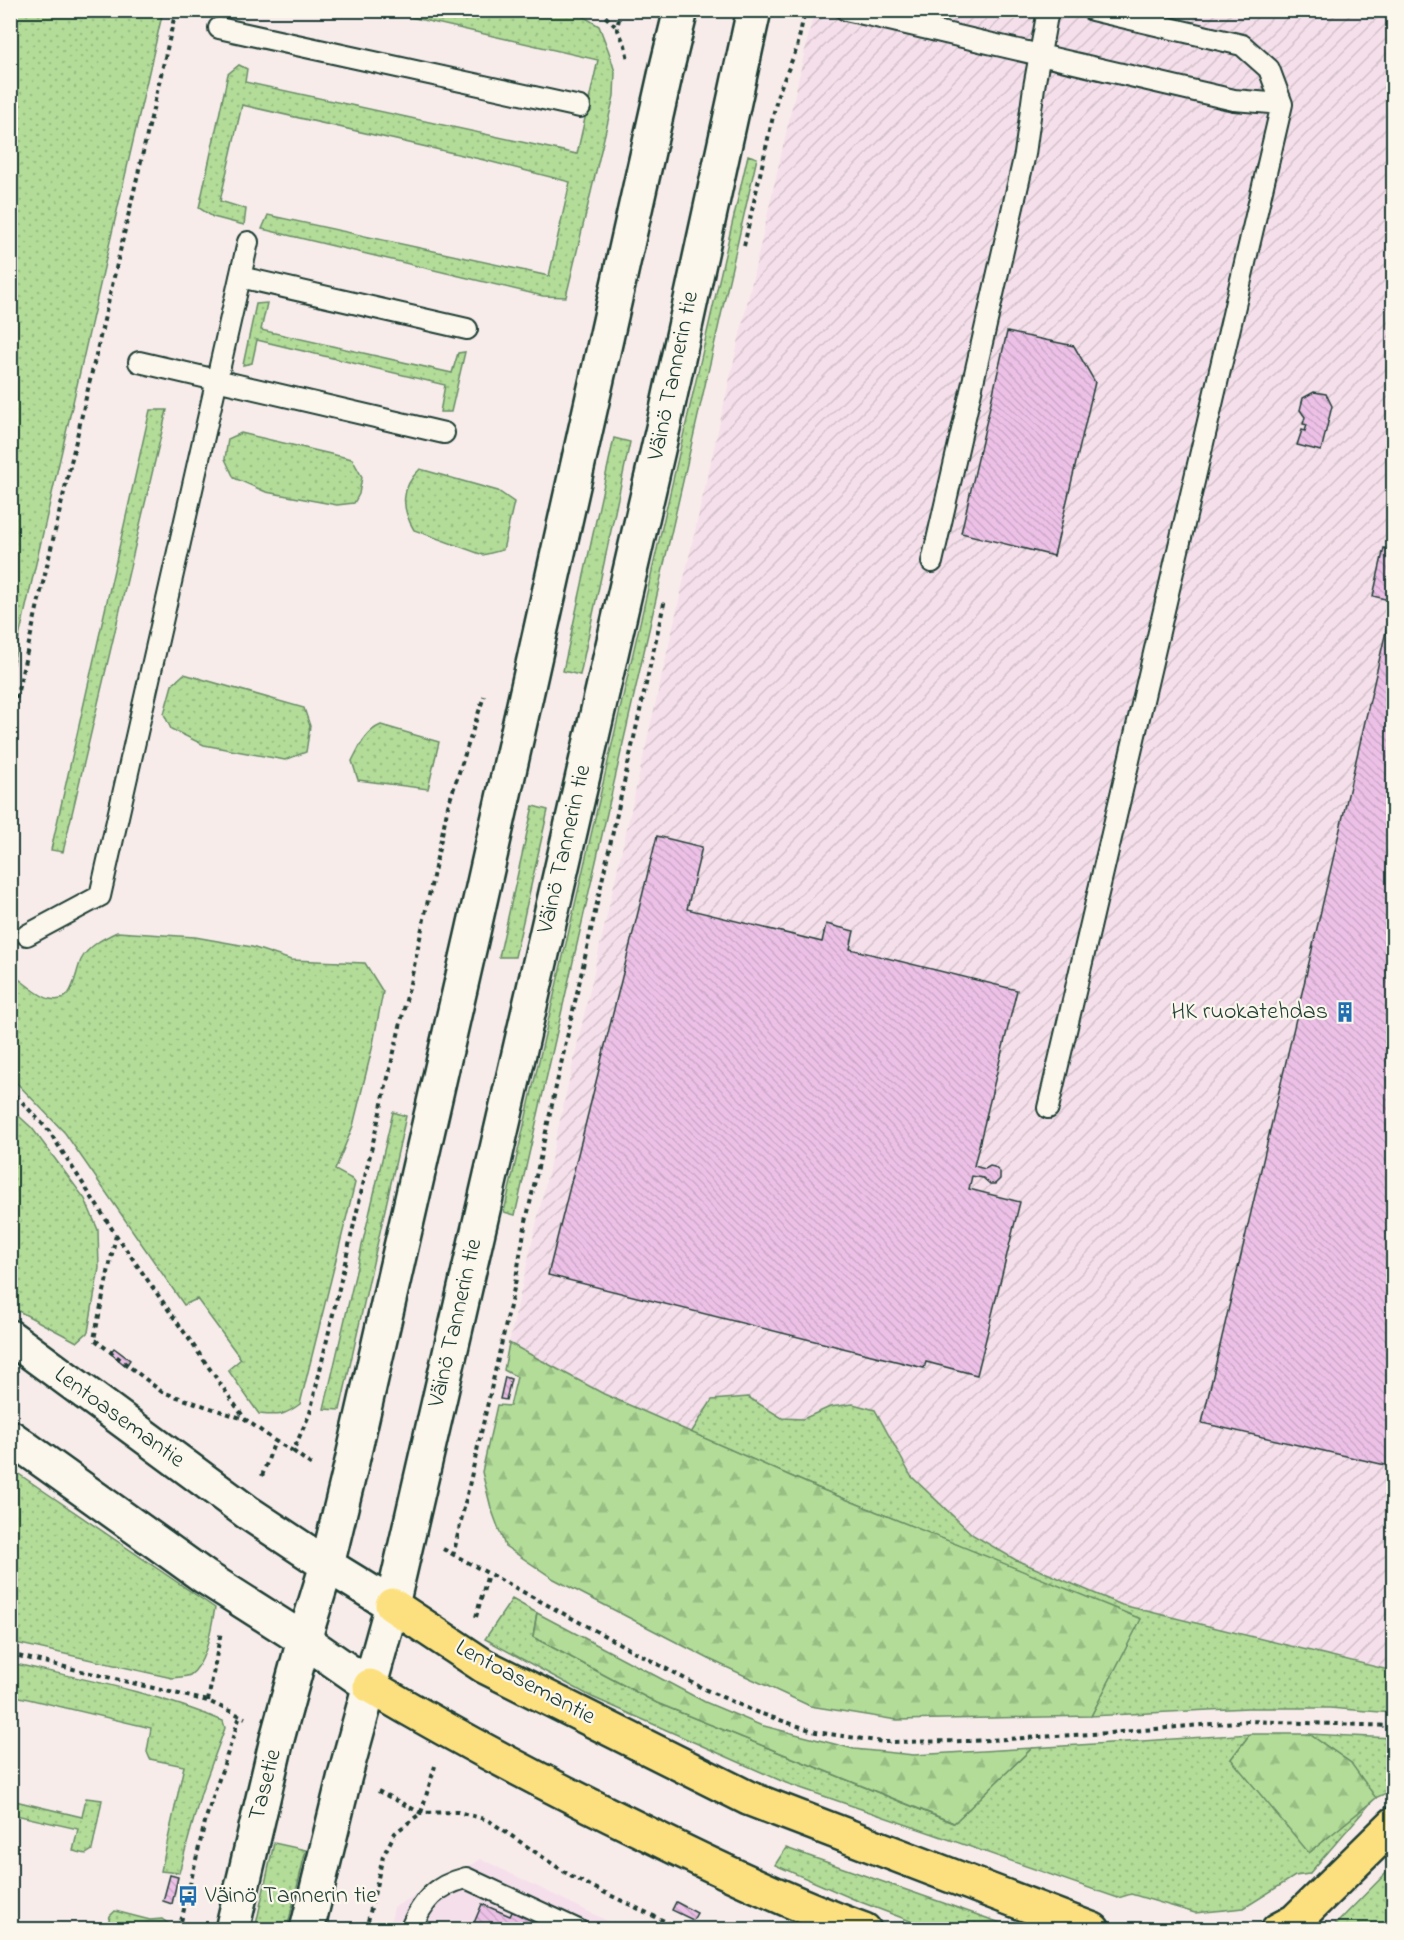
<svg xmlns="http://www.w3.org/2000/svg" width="1404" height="1940" viewBox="0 0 1404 1940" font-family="'Indie Flower',sans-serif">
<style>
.built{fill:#f5dfea}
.industrial{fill:url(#industrial-furrows)}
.grass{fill:url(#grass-dots);stroke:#688c66;stroke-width:1.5}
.forest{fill:url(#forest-firs);stroke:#688c66;stroke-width:1.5}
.building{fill:url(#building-back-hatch);stroke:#1f3d34;stroke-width:1.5}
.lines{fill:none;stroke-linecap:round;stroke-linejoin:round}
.service-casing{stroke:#1f3d34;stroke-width:24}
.secondary-casing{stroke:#1f3d34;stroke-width:38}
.primary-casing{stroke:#1f3d34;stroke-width:38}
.path{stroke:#1f3d34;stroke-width:4;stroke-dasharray:4.5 4.5;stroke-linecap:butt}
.service{stroke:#fbf7ec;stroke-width:20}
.secondary{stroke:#fbf7ec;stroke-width:33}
.primary{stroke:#fce080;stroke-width:33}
.labels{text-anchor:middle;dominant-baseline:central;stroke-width:4.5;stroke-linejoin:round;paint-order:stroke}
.street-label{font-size:24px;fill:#1f3d34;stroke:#fbf7ec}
.poi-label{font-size:24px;fill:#1f3d34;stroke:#fbf7ec;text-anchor:end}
</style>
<defs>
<pattern id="industrial-furrows" width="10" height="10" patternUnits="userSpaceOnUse" patternTransform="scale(1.5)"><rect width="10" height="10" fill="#f5dfea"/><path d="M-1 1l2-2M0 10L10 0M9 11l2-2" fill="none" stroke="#d2c0c9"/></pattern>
<pattern id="grass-dots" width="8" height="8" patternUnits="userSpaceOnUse" patternTransform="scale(1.5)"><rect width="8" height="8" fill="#b2dc98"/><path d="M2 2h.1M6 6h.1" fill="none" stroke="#99be84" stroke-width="1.8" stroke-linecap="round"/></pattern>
<pattern id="forest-firs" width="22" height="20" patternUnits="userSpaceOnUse" patternTransform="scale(1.5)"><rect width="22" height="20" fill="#b2dc98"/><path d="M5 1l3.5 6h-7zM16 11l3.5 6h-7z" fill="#99be84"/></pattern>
<pattern id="building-back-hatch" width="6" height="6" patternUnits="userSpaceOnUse" patternTransform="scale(1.5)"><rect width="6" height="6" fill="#edc1e7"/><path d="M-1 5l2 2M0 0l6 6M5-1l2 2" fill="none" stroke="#cba7c7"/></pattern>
</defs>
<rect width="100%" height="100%" fill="#f8eceb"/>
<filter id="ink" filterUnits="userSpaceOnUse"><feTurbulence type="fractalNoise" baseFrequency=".0167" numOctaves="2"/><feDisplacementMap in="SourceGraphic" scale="12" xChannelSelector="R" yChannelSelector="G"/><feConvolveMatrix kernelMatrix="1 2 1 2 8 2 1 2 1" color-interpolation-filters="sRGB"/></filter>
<g filter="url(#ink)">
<path class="built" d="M481 1859 624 1929 389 1930 394 1907Z"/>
<path class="industrial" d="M814 11H1393V1699L1254 1665 818 1488 604 1394 509 1343Z"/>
<path class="grass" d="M11 10 163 11 11 672 10 11Z
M384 11H575L599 26 609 52 615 72 614 96 566 297 543 296 262 229 268 215 549 276 570 182 484 160 242 105 220 201 246 209 244 225 213 217 199 208 228 74 239 65 247 69 245 82 577 154 598 60Z
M748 155 757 158 515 1215 504 1212Z
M267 303 261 330 452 373 458 353 465 352 451 412H440L445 385 257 340 252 363 243 365 256 304Z
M150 410H167L63 852 51 850Z
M241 433 352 459 362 477 359 494 354 503 337 505 266 492 234 478 225 459 228 439Z
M614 438 630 442 580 675 563 671Z
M420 469 498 491 514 502 503 550 483 555 414 530C401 508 400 488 420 469Z
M184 674 304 708 310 726 306 752 285 760 204 745 171 729 164 714 172 685Z
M381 725 439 742 428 789 358 780 352 761C359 747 366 731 381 725Z
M533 806 548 810 515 957H499Z
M117 932 195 937 252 947 291 960 365 963 383 992 372 1049 353 1126 335 1170 352 1179 355 1183 300 1404C284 1416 279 1416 259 1414L228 1370 241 1359 197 1299 184 1305 65 1133 11 1077V973C20 979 39 997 50 999 74 1005 74 976 81 960 88 946 104 938 117 932Z
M10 1108 32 1128 85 1199 98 1230 99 1268 88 1332 77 1342 11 1307Z
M393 1112 406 1116 340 1410 324 1409Z
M748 1397 782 1418 803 1419 830 1407 853 1404 875 1410 911 1476 973 1535 1016 1560 1122 1605 1393 1671V1713L1329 1708H1248L1091 1716 1140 1620 818 1488 691 1433 712 1400Z
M10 1468 215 1608C211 1626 207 1664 190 1675 186 1677 177 1677 172 1678L11 1642Z
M512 1599 537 1613 533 1637 657 1703 953 1823 1032 1748 1250 1734 1231 1759 1351 1763 1309 1734 1393 1738V1790L1375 1798 1309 1874 1295 1876 1244 1908 1195 1913 1131 1894 1118 1898 786 1783 592 1697 485 1639Z
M11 1663C82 1679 155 1692 223 1721L225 1728 201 1793 179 1873 161 1871 184 1766 150 1759 147 1752 151 1728 11 1695Z
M86 1798 102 1800 92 1850 86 1854 73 1851 78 1829 11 1814V1800L82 1817Z
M274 1843 306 1850 287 1929H255Z
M786 1848 1018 1929H931L858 1901 775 1865Z
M1393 1866V1888L1389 1905 1386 1929H1331Z
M115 1911 150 1920 162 1919 169 1924 168 1929H107L110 1916Z"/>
<path class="forest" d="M509 1343 604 1394 818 1488 1141 1619 1091 1716 897 1720 810 1706 709 1659 554 1579 505 1546 491 1508 482 1472 497 1405 510 1406 517 1377 504 1370Z
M537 1613 705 1702 760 1725 854 1749 914 1755 1032 1748 954 1823 657 1703 533 1637Z
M1250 1734H1309L1351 1763 1376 1798 1309 1853 1231 1759Z"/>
<path class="building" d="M1007 332 1074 346 1095 382 1054 556 961 533Z
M1314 392 1326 394 1332 406 1321 451 1297 445 1302 430 1305 431 1307 425 1303 424 1305 417 1300 410 1303 398Z
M1384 548 1394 550V1467L1202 1423 1393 601 1373 596Z
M657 836 702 847 687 909 822 942 826 924 854 931 850 949 1017 990 974 1166 985 1169 990 1166 994 1167 1000 1172V1179L995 1184H990L983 1178 972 1176 969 1189 1020 1202 977 1375 926 1362 924 1368 548 1275Z
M114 1348 130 1360 126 1366 110 1353Z
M505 1377 511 1379 506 1400 500 1399Z
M170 1875 178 1877 172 1904 163 1901Z
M676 1902 697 1913 693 1920 672 1910Z
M482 1904 510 1916 513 1910 555 1930H471Z"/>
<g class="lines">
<g class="service-casing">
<path id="service" d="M846 10 1234 100 1282 104
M219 28 580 107
M240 277 467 329
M139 362 444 433
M932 562 1025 154 1034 87 1048 10
M27 935 100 896 248 242
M1048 1108 1282 104 1269 69 1242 45 1092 10
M410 1930C423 1900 435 1886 466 1878L578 1930"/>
</g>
<g class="secondary-casing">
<path id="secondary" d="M10 1337 247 1512 327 1565 392 1605
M10 1437 205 1577 304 1640 370 1686
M232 1930 277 1739 304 1640 327 1565 351 1466 473 932 666 71 681 10
M307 1930 345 1775 392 1605 663 428 754 10"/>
</g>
<g class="primary-casing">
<path id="primary" d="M392 1605 484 1666 748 1798 1093 1930
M370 1686C461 1740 553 1788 648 1834 718 1869 790 1903 864 1930
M1278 1930 1295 1921 1394 1824"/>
</g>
<path class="path" d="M599 10 616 27
M621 10 617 28 625 45 628 60
M744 246 778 94 797 48 805 10
M10 725 176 10
M10 1089 49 1131 116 1235 245 1419 275 1441
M116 1235 94 1339 162 1392 244 1419
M293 1451 313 1466
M262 1476 275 1441 293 1451 310 1413 414 966 448 806 484 696
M443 1549 704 1689 756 1712 816 1732 883 1742 971 1741 1109 1733 1247 1721 1394 1726
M453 1556 515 1284 526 1221 665 599
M476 1617 488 1574
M10 1654 208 1701 245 1718
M208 1701 221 1631
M378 1791 421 1813 458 1812 488 1820 572 1877 683 1930
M179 1930 206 1818 240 1716
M366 1930 383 1856 395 1833 421 1813 435 1766"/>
<use href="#service" class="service"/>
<use href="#secondary" class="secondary"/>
<use href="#primary" class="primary"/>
</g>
</g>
<defs>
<g id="building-bare" transform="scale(1.62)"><path d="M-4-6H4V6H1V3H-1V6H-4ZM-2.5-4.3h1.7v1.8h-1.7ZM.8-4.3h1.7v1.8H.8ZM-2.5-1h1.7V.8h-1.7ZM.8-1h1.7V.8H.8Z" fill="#1f6fb2" stroke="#fbf7ec" stroke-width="2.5" paint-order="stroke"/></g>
<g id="bus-bare" transform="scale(1.62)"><path d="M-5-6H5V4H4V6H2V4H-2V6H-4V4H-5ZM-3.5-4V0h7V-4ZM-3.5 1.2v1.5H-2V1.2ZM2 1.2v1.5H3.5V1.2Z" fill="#1f6fb2" stroke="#fbf7ec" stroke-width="2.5" paint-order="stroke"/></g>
</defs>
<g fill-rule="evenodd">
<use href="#building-bare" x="1345" y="1012"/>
<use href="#bus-bare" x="188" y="1896"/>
</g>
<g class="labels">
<g class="street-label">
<text transform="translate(674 376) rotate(-78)">Väinö Tannerin tie</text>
<text transform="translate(565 849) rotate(-77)">Väinö Tannerin tie</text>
<text transform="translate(456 1323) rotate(-77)">Väinö Tannerin tie</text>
<text transform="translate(119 1418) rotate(36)">Lentoasemantie</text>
<text transform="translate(525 1683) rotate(28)">Lentoasemantie</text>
<text transform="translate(266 1785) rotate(-76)">Tasetie</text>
</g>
<g class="poi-label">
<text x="1328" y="1012">HK ruokatehdas</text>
<text x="205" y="1896" text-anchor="start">Väinö Tannerin tie</text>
</g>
</g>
<rect width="1404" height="1940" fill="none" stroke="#fbf7ec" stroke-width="36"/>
<rect x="18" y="18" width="1368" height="1904" fill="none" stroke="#1f3d34" stroke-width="2" filter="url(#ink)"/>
</svg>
